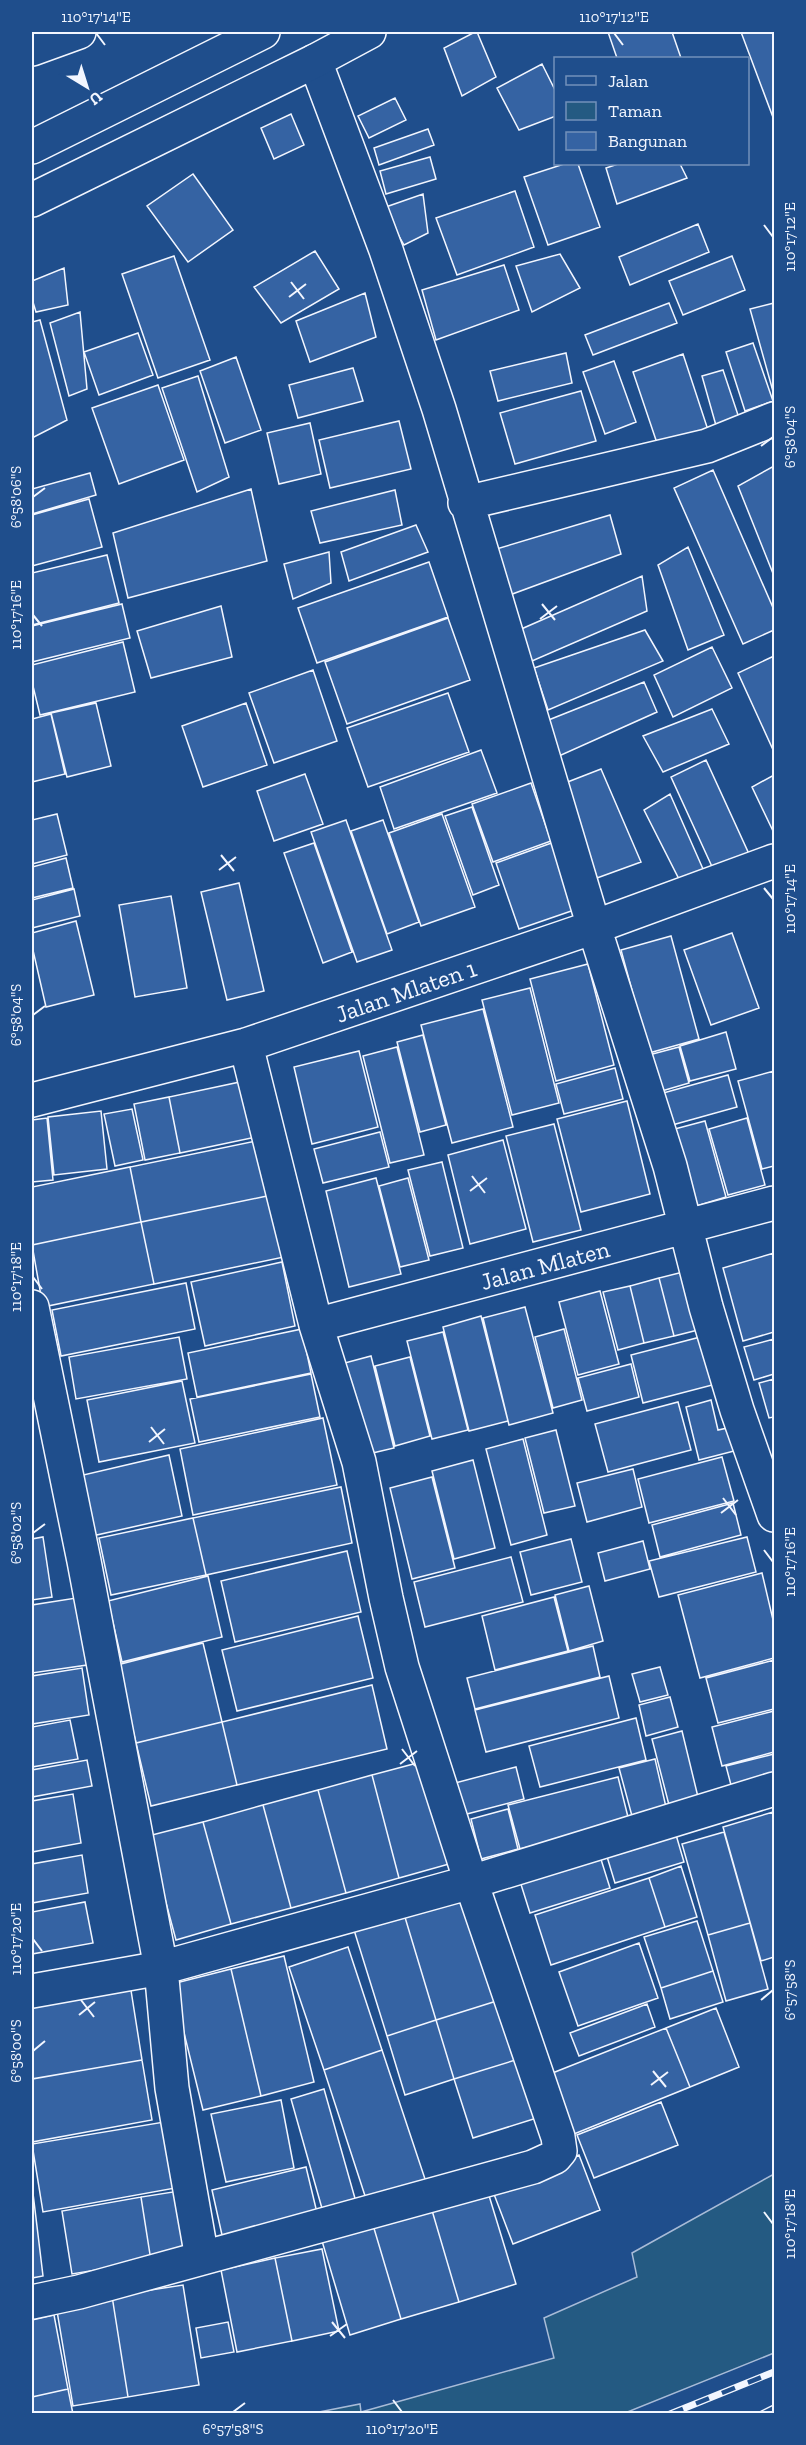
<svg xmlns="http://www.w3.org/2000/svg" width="806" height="2445" viewBox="0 0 806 2445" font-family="'Zilla Slab',serif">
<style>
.green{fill:#245a82;stroke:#a8bbd7;stroke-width:1.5}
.building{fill:#3563a3;stroke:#f2f6ff;stroke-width:1.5}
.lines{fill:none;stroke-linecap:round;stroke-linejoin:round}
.minor-casing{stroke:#f2f6ff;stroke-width:36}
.trunk-casing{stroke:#f2f6ff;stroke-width:36}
.minor{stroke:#1f4e8c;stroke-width:33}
.trunk{stroke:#1f4e8c;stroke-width:33}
.rail-casing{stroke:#f2f6ff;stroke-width:7}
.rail{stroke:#1f4e8c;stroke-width:4.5;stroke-dasharray:14;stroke-linecap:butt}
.ticks{fill:none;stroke:#f2f6ff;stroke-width:2}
.labels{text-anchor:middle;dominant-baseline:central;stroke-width:4.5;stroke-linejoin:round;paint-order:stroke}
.street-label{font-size:24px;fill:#f2f6ff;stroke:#1f4e8c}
.neatline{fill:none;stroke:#f2f6ff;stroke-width:2}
.ticks-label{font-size:15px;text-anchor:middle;fill:#f2f6ff}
</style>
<rect width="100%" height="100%" fill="#1f4e8c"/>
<path class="green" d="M774 2174V2353L625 2413H314L360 2404 361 2412 554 2358 544 2318 637 2277 632 2253Z"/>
<path class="building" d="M475 32H477L496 77 462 96 444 48Z
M608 32H672L681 58H617Z
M741 32H774V120Z
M542 64 556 92V116L519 130 497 88Z
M395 98 406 120 369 138 358 116Z
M291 114 304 145 274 159 261 128Z
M428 129 434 145 379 165 374 148Z
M430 157 436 179 386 194 380 171Z
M564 164H578L600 227 548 245 524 177Z
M618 164H680L687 178 617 204 606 168Z
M193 174 233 230 188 262 147 206Z
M515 191 534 247 457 275 436 218Z
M423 194 428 233 404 245 383 208Z
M698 224 709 252 630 285 619 257Z
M315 251 339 289 281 323 254 287Z
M560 254 580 288 532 312 516 266Z
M174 256 210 360 158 378 122 274Z
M732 256 745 290 683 315 669 281Z
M504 265 519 310 436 340 422 290Z
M64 268 68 305 36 312 32 299V281Z
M365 293 376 337 310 362 296 321Z
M669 303 677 323 593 355 585 335Z
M774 303V395L750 309Z
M80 312 87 389 69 396 50 323Z
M40 320 67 420 32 438V322Z
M138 333 153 375 99 395 84 352Z
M753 343 773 401 745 411 726 352Z
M566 353 572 383 498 401 490 371Z
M683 354 708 430 658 446 633 372Z
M236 357 261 430 225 443 200 371Z
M614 361 636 422 605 434 583 372Z
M353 368 363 401 298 418 289 385Z
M723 370 740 421 717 429 702 376Z
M198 376 229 477 197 492 162 388Z
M158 385 184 460 119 484 92 408Z
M581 391 596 441 515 464 500 413Z
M399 421 411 469 330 488 319 440Z
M310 423 321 474 279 484 267 433Z
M774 466V576L738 486Z
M713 470 774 610V630L743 644 674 488Z
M90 473 96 495 32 514V489Z
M251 489 267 561 128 598 113 533Z
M395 490 402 525 320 543 311 511Z
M89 499 102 547 32 566V515Z
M610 515 621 554 507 596 493 550Z
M416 525 428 552 349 581 341 552Z
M688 547 724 635 688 650 658 565Z
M329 552 331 583 293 599 284 564Z
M107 555 119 603 32 625V573Z
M429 562 448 617 317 663 298 608Z
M642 576 647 611 532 661 519 630Z
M122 604 130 638 32 662V626Z
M221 606 232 657 151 678 137 631Z
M448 618 470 680 347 724 325 662Z
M645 630 663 661 548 710 534 668Z
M123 642 135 692 40 715 32 682V665Z
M712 647 732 688 673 717 654 675Z
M774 656V752L738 673Z
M313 670 337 741 274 763 249 693Z
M644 682 657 712 559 756 546 721Z
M448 693 469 752 368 787 347 728Z
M96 703 111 766 67 777 51 713Z
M246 703 267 765 203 787 182 726Z
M712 709 729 744 663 772 643 736Z
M51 714 65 774 32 782V719Z
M481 750 497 793 394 829 380 787Z
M706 760 749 854 714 871 671 777Z
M601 769 641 862 597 878 565 783Z
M305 774 323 824 274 841 257 791Z
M774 775V830L773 831 752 787Z
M531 783 551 841 493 862 472 804Z
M670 794 703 869 682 885 644 810Z
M472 807 499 885 473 895 445 816Z
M57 814 67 855 32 864V820Z
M442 814 475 907 421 926 389 833Z
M346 820 392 950 357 962 311 832Z
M383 820 419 922 387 934 351 831Z
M557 841 580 908 519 929 496 863Z
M314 843 352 952 323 963 284 853Z
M66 858 73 888 32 898V867Z
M239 883 264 991 227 1000 201 892Z
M74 889 80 916 32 928V900Z
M171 896 187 988 135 997 119 905Z
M76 921 94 995 46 1007 32 946V933Z
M732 933 759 1008 711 1025 684 950Z
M671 936 699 1039 649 1053 621 950Z
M588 964 614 1065 556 1081 530 979Z
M530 988 559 1103 512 1115 482 1000Z
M483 1009 513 1127 452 1143 421 1025Z
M726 1032 736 1069 690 1081 680 1046Z
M423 1035 446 1125 420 1132 397 1042Z
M397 1047 424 1155 390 1163 363 1056Z
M679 1047 689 1083 655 1093 645 1056Z
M359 1051 378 1127 312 1144 294 1067Z
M615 1068 623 1099 564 1114 556 1084Z
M774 1071V1166L762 1169 738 1081Z
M728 1075 737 1107 665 1127 656 1095Z
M254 1079 265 1135 180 1153 169 1097Z
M169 1097 180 1153 145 1160 134 1104Z
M627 1101 650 1194 581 1212 557 1119Z
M132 1109 143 1160 115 1166 104 1114Z
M101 1111 107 1169 54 1175 48 1117Z
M47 1118 53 1180 32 1182V1120Z
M747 1118 765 1185 728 1195 709 1129Z
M705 1121 726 1197 693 1207 671 1130Z
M554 1124 581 1230 533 1242 506 1136Z
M380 1132 389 1167 323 1183 314 1149Z
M261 1140 272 1195 141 1222 130 1167Z
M503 1140 526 1229 470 1244 448 1155Z
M442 1162 463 1248 430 1256 408 1170Z
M130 1167 141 1222 32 1245V1187Z
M376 1178 401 1274 349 1287 326 1191Z
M408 1178 429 1260 400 1267 379 1186Z
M272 1195 284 1257 154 1284 141 1222Z
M141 1222 154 1284 43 1307 32 1245Z
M774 1253V1332L743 1341 723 1268Z
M282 1262 295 1326 205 1346 191 1282Z
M691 1270 706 1328 674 1336 659 1278Z
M659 1278 674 1336 644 1343 630 1286Z
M186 1283 195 1329 61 1356 52 1310Z
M630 1286 644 1343 618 1350 603 1292Z
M600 1291 619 1364 578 1375 559 1302Z
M525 1307 553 1413 509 1425 483 1318Z
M481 1316 508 1421 469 1431 443 1327Z
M302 1329 311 1373 197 1397 188 1353Z
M564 1329 582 1400 553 1408 535 1337Z
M443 1332 468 1430 432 1439 407 1341Z
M708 1335 720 1383 643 1403 631 1355Z
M179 1337 187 1379 76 1399 69 1357Z
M774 1339V1374L754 1380 744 1347Z
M371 1356 394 1448 364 1455 341 1364Z
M410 1357 430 1436 395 1446 375 1366Z
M631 1364 639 1397 587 1411 578 1378Z
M311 1374 320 1417 199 1442 190 1399Z
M774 1379V1417L769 1418 759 1383Z
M182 1381 195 1443 99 1462 87 1400Z
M711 1400 718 1430 732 1427 738 1450 699 1460 686 1407Z
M678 1402 691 1450 608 1472 595 1424Z
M323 1418 337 1485 193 1515 180 1449Z
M556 1430 575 1506 544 1513 525 1438Z
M523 1439 547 1535 511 1545 486 1449Z
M169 1455 182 1516 92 1536 79 1476Z
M722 1457 734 1501 649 1523 638 1479Z
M473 1460 495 1548 454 1559 432 1471Z
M633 1469 642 1507 587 1522 577 1483Z
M432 1477 455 1568 412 1579 390 1488Z
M341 1487 352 1543 206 1575 193 1518Z
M733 1503 741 1535 660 1557 652 1525Z
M193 1518 206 1575 111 1595 99 1538Z
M43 1537 52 1597 32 1600V1539Z
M747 1537 756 1572 659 1597 649 1561Z
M571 1539 582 1582 531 1595 520 1552Z
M643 1541 650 1569 605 1581 598 1553Z
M347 1551 361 1612 235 1642 221 1581Z
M511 1557 523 1602 425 1627 414 1582Z
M762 1573 774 1624V1658L700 1678 678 1595Z
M208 1576 222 1637 122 1662 108 1601Z
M589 1586 603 1641 569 1651 555 1595Z
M554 1597 568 1651 495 1670 482 1616Z
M76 1598 87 1665 32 1673V1605Z
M358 1616 373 1678 237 1711 222 1650Z
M203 1643 222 1722 136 1743 117 1665Z
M593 1646 600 1677 475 1709 467 1678Z
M774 1660V1709L718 1723 706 1678Z
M660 1667 668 1695 640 1702 632 1674Z
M82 1668 89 1715 32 1724V1676Z
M609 1676 619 1718 486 1752 475 1710Z
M372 1685 387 1749 237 1785 222 1722Z
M670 1697 678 1727 646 1736 639 1705Z
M774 1711V1752L722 1766 712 1727Z
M636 1718 646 1760 540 1787 529 1746Z
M70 1720 78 1759 32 1767V1727Z
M222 1722 237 1785 151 1806 136 1743Z
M682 1731 698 1797 669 1805 652 1739Z
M774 1754V1773L731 1785 726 1766Z
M655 1759 666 1807 632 1816 619 1768Z
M87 1760 92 1786 32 1797V1770Z
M421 1762 449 1864 399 1878 372 1775Z
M516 1767 524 1799 463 1815 455 1783Z
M372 1775 399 1878 346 1893 318 1790Z
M618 1777 629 1821 520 1849 508 1805Z
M318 1790 346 1893 291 1908 263 1805Z
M73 1794 81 1843 32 1852V1801Z
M263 1805 291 1908 231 1924 203 1822Z
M508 1809 518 1849 481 1859 471 1819Z
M773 1812 774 1957 761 1961 723 1827Z
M203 1822 231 1924 176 1940 148 1836Z
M674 1828 684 1862 615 1883 605 1850Z
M724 1832 750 1923 708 1935 682 1844Z
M599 1853 610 1888 530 1913 519 1878Z
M82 1855 88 1893 32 1903V1864Z
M681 1866 697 1917 665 1927 649 1878Z
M649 1878 665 1927 551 1965 535 1915Z
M471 1893 503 1999 436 2020 404 1914Z
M85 1902 93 1943 32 1954V1912Z
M404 1914 436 2020 387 2036 354 1930Z
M697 1921 713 1971 661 1988 644 1937Z
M750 1923 768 1989 726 2001 708 1935Z
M639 1943 658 1998 578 2026 559 1972Z
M348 1947 382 2050 324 2070 289 1967Z
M284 1956 314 2082 261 2096 231 1969Z
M231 1969 261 2096 203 2110 172 1984Z
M713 1971 723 2002 670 2019 661 1988Z
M130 1984 142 2060 32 2079V2001Z
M503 1999 522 2058 454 2079 436 2020Z
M647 2004 655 2027 579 2056 570 2033Z
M716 2008 739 2067 690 2087 666 2028Z
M436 2020 454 2079 405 2095 387 2036Z
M666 2028 690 2087 574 2134 550 2074Z
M382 2050 427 2185 368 2205 324 2070Z
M522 2058 540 2117 473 2138 454 2079Z
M142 2060 152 2120 32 2142V2079Z
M324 2089 358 2209 325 2219 291 2099Z
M281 2100 294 2168 226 2182 211 2114Z
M661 2102 678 2145 594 2178 577 2135Z
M170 2121 181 2187 43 2212 32 2144Z
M579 2155 600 2210 513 2244 492 2189Z
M306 2167 319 2221 224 2244 212 2190Z
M32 2185 43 2276 32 2278Z
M487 2189 516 2284 459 2302 431 2207Z
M179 2191 190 2254 151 2261 141 2197Z
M141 2197 151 2261 72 2274 62 2211Z
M431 2207 459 2302 401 2319 373 2225Z
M373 2225 401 2319 350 2335 322 2241Z
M322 2249 339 2331 292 2341 275 2258Z
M275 2258 292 2341 237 2352 221 2270Z
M183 2285 199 2385 128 2397 112 2296Z
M112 2296 128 2397 73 2406 56 2305Z
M54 2315 68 2389 32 2397V2320Z
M228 2322 234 2352 201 2358 196 2328Z
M68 2389 73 2414H32V2397Z"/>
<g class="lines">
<g class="minor-casing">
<path id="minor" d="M315 61 386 250 439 409 594 927 670 1166 706 1307 737 1410 774 1515
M465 503 707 446 774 419
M32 1100 246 1045 594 927 774 861
M32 1307 84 1561 161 1968 172 2088 202 2258
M316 1325 774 1203
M32 1991 161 1968 471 1882 774 1789
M32 2302 79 2292 533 2167 555 2157 560 2151 558 2137 471 1882 402 1667 386 1598 359 1462 316 1325 246 1045"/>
</g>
<g class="trunk-casing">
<path id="trunk" d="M32 49 79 32
M32 147 263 32
M32 200 315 61 369 32"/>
</g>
<use href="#minor" class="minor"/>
<use href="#trunk" class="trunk"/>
<g class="rail-casing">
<path id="rail" d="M670 2414 774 2372
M762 2414 774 2408"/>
</g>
<use href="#rail" class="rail"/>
</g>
<path class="ticks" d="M96 33 105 45M614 33 623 45M764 225 773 237M291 282 304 299M289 297 306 284M761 446 773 437M33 497 45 488M542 604 555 620M33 615 42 626M540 619 557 606M221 855 234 871M219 870 236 857M764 888 773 899M33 1015 45 1006M472 1176 485 1193M470 1191 487 1178M33 1277 42 1289M151 1427 164 1444M149 1442 165 1429M723 1498 736 1515M721 1513 738 1500M33 1533 45 1524M764 1550 773 1562M402 1749 415 1766M400 1764 417 1751M33 1939 42 1951M81 2000 94 2017M761 2000 773 1990M79 2015 95 2002M33 2051 45 2041M653 2071 666 2087M651 2085 668 2072M764 2212 773 2224M332 2322 345 2338M330 2336 347 2324M393 2400 402 2412M233 2412 245 2403"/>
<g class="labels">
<g class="street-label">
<text transform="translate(406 991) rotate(-19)">Jalan Mlaten 1</text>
<text transform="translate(545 1265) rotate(-15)">Jalan Mlaten</text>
</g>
</g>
<rect width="806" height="2445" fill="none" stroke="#1f4e8c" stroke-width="66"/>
<rect x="554" y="57" width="195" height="108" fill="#1f4e8c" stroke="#7391ba" stroke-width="1.5"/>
<rect x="566" y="76" width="30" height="9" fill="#1f4e8c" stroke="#7391ba" stroke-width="1.5"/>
<text x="608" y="87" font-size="18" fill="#f2f6ff">Jalan</text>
<rect x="566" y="102" width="30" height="18" fill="#245a82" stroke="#7391ba" stroke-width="1.5"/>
<text x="608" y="117" font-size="18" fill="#f2f6ff">Taman</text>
<rect x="566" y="132" width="30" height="18" fill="#3563a3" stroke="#7391ba" stroke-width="1.5"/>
<text x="608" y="147" font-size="18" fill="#f2f6ff">Bangunan</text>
<g transform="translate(87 87) rotate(142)" stroke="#1f4e8c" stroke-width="4.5" paint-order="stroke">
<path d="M0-4.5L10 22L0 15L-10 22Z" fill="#f2f6ff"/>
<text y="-9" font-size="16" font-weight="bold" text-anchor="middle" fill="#f2f6ff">U</text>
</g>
<rect x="33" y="33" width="740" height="2379" class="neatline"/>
<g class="ticks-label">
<text x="96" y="22">110°17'14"E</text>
<text x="614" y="22">110°17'12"E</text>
<text transform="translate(790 237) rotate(-90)" y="5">110°17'12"E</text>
<text transform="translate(790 437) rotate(-90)" y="5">6°58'04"S</text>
<text transform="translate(16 497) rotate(-90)" y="5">6°58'06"S</text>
<text transform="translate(16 615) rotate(-90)" y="5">110°17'16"E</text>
<text transform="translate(790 899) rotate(-90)" y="5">110°17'14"E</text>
<text transform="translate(16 1015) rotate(-90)" y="5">6°58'04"S</text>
<text transform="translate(16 1277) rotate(-90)" y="5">110°17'18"E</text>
<text transform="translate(16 1533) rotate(-90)" y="5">6°58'02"S</text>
<text transform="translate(790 1562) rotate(-90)" y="5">110°17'16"E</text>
<text transform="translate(16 1939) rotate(-90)" y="5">110°17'20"E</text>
<text transform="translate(790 1990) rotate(-90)" y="5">6°57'58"S</text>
<text transform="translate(16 2051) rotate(-90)" y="5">6°58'00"S</text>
<text transform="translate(790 2224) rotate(-90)" y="5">110°17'18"E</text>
<text x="233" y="2434">6°57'58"S</text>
<text x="402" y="2434">110°17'20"E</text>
</g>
</svg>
